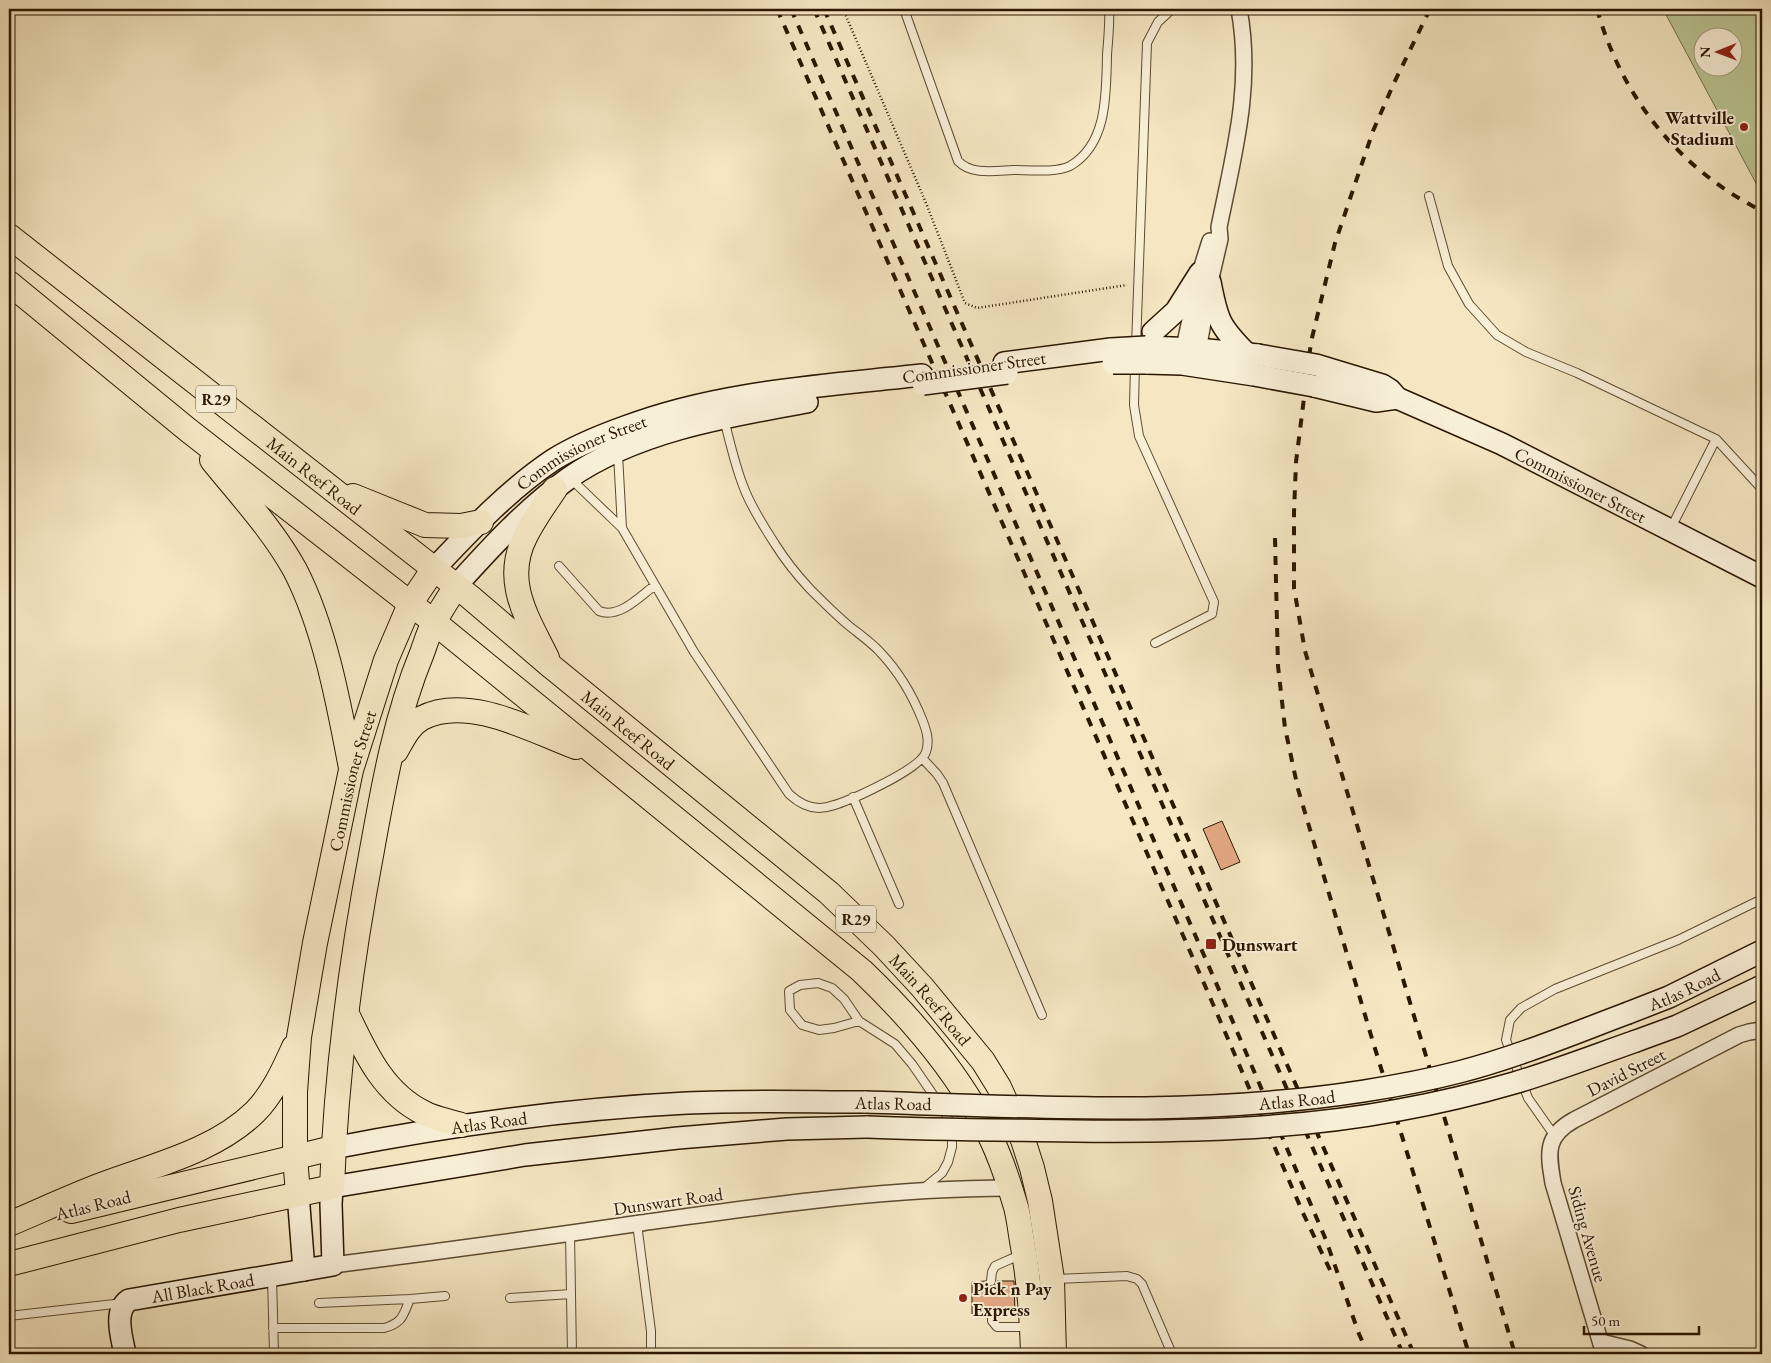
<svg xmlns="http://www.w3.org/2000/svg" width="1771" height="1363" viewBox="0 0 1771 1363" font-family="'EB Garamond',serif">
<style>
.green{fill:#bbc594;stroke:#736e4a;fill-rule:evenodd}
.building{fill:#e4a984;stroke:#2b1700}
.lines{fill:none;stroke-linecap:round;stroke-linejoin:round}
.lane-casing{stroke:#5d4b30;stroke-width:10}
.street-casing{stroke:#5d4b30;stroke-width:18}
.secondary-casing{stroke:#2b1700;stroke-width:24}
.primary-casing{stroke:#2b1700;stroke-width:26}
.path{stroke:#2b1700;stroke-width:2.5;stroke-dasharray:1 2.5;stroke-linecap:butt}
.lane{stroke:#f8efd7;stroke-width:8}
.street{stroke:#f8efd7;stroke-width:15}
.secondary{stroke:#f8efd7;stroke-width:21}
.primary{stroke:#f4e7c2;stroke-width:24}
.rail{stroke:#2b1700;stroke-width:4;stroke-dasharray:9 9;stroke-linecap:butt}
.secondary-bridge-casing{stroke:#2b1700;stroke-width:24;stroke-linecap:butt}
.secondary-bridge{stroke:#f8efd7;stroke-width:21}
.poi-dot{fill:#8f2418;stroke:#f8efd7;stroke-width:2}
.labels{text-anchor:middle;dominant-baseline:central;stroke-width:4;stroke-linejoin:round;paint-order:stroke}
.shield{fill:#f8efd7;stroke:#685840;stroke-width:1}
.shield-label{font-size:16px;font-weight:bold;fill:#2b1700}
.poi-label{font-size:18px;font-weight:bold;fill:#2b1700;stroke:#f8efd7;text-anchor:start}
.street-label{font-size:18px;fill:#2b1700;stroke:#f8efd7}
</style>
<rect width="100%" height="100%" fill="#f4e7c2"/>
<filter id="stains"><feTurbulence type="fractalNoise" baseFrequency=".004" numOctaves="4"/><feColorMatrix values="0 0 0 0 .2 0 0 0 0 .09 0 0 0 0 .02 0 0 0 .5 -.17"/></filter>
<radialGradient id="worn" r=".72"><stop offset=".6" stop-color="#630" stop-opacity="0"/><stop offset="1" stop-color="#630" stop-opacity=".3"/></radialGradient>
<path class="green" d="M1663 9H1762V189L1758 187ZM1704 38H1734V68H1704Z"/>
<path class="building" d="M1222 821 1240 862 1221 870 1203 829Z
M986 1281 987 1285 991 1287 995 1285 997 1281H1014L1015 1313H998L995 1308 992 1307 987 1310 986 1313 972 1314V1282Z"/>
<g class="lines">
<g class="lane-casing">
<path id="lane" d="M904 9 958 161C971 175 994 171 1013 170 1028 170 1056 173 1070 166 1108 144 1106 93 1107 55 1108 40 1110 24 1109 9
M1429 196 1448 266 1469 304 1497 335 1526 352 1577 373 1716 439 1671 528
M1136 346 1147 43 1158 22 1172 9
M1135 365 1134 405 1139 436 1214 602 1212 614 1155 643
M1716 439 1762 489
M618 454 622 528
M571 479 622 528 694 652 789 794C814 817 830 807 858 796 873 789 921 767 926 752 930 740 926 729 922 719 912 694 898 671 880 652 871 642 859 634 848 625 835 614 822 601 810 589 797 575 785 560 775 544 764 527 751 507 744 488 735 466 730 442 724 419
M559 566 599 611C619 619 639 597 654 586
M923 759 937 774 943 783 1042 1015
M853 797 899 904
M859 1021 834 1028 819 1030 802 1025 790 1010 789 991 800 985 818 983 832 988 844 999 859 1021 895 1044 912 1064 945 1112 952 1128V1147L948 1162 942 1173 924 1188
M1554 1135 1528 1098 1506 1040 1510 1020 1521 1008 1555 989 1678 940 1762 899
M637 1224 651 1331V1354
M570 1234 572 1354
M272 1277 274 1354
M1056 1279 1127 1276 1137 1279 1142 1284 1172 1354
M991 1281 992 1272 995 1266 1022 1254
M510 1298 571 1294
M410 1299 445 1296
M992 1313V1321L997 1327H1030
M9 1316 123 1303
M273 1328H384C403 1323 403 1315 410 1299L319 1303"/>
</g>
<g class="street-casing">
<path id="street" d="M1182 357 1200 273 1210 241
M1197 357 1210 282 1220 239 1219 227C1234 153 1253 85 1239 9
M333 1265C436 1252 539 1238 641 1223 763 1206 886 1188 1010 1188
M1601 1342 1630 1349 1641 1354
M1604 1354 1553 1183C1548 1153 1545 1136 1574 1120L1739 1035 1749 1032 1762 1030"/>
</g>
<g class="secondary-casing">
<g id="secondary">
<path d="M1210 282C1217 319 1219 326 1246 353"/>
<path d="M1153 332 1176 311 1200 273"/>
<path d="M1146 347 1198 349 1258 355"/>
<path d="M1004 363 1111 349"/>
<path d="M1146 363 1182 364 1254 375"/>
<path id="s1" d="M1316 365 1382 385 1390 390 1397 398 1502 444 1762 577"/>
<path d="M1314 386 1376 401 1397 398"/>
<path id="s2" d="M433 570C470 531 508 490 553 460 575 446 600 436 625 427 720 391 823 386 922 375"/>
<path d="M456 586C491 547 526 509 569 478 636 431 728 416 807 402"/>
<path id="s3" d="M1628 1013 1669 997 1762 951"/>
<path d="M1636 1041 1677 1026 1762 986"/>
<path id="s4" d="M333 1148C450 1125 568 1109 687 1103 747 1100 807 1102 866 1102"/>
<path d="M298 1194 304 1270"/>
<path id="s5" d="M125 1354C122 1338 113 1311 129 1300L333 1265 331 1204 332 1187 525 1155 678 1138 787 1129 867 1127"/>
</g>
</g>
<g class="primary-casing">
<g id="primary">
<path id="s6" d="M9 236 470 597 552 667 829 893 884 946 922 987 983 1061 999 1087 1023 1140 1032 1168 1040 1201 1052 1279 1054 1354"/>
<path d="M9 283 188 430 434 622 862 971C908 1015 950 1063 981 1119 997 1146 1007 1177 1016 1207 1019 1218 1020 1230 1022 1241 1029 1279 1032 1316 1033 1354"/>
<path d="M212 460C241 496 273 530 295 570 325 628 339 705 351 768"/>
<path d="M353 496 425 525 461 526 481 522"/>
<path d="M547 658C527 617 502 581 526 535 534 519 545 504 555 489"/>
<path d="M396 751C403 739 409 725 422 718 468 694 533 731 576 747"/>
<path d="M347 1014C365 1052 383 1093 424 1113 435 1119 449 1121 461 1125"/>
<path id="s7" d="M298 1194 295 1157V1092L299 1037 315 943 351 770 386 660 410 604 433 570"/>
<path d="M71 1211 333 1148"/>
<path d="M9 1224C40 1211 72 1196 104 1184 155 1165 215 1151 255 1112 273 1094 284 1069 294 1047"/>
<path d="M9 1264 179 1220 332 1187C336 1074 351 961 372 850 384 783 396 716 422 653 426 642 429 631 435 621 441 609 449 598 456 586"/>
</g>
</g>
<path class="path" d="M843 9 926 203 965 303 977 308 1127 285"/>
<use href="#lane" class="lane"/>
<use href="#street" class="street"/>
<use href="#secondary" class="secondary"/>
<use href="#primary" class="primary"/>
<path class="rail" d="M777 9 1203 981 1303 1213 1330 1270
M791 9 1227 1008 1326 1240 1359 1334 1368 1354
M814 9 1403 1354
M824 9 1414 1354
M1430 9 1394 83 1373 131 1335 243 1311 342 1296 462 1294 512V588L1305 651 1515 1354
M1597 9C1622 98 1679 169 1762 211
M1275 538 1278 666 1285 728 1298 789 1373 1042 1469 1354"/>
<g class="secondary-bridge-casing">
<g id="secondary-bridge">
<path d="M1111 349 1146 347"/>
<path d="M1258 355 1316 365"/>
<path d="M1113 363H1146"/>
<path d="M1254 375 1314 386"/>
<path d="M923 384 1007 373"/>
<path id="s8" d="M866 1102C1032 1107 1199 1117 1364 1091 1396 1086 1428 1080 1459 1072 1517 1057 1572 1034 1628 1013"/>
<path d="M867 1127C936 1130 1006 1130 1075 1131 1183 1132 1293 1130 1399 1110 1438 1103 1476 1094 1514 1083 1555 1071 1596 1055 1636 1041"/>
</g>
</g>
<use href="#secondary-bridge" class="secondary-bridge"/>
</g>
<g class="poi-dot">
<circle cx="1744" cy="127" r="5"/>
<rect x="1205" y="938" width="12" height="12" rx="2.5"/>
<circle cx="963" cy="1298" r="5"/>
</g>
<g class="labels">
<g class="shield">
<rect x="196" y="385.5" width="40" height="27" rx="4"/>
<rect x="836" y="905.5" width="40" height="27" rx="4"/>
</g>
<g class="shield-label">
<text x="216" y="399">R29</text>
<text x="856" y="919">R29</text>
</g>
<g class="poi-label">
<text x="1734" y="117" text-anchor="end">Wattville<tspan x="1734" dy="21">Stadium</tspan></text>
<text x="1222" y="944">Dunswart</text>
<text x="973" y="1288">Pick n Pay<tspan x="973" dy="21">Express</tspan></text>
</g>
<g class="street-label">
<text transform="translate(974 367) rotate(-8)">Commissioner Street</text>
<text stroke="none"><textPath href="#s2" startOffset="192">Commissioner Street</textPath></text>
<text stroke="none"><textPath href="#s6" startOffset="388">Main Reef Road</textPath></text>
<text stroke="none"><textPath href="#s1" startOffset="292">Commissioner Street</textPath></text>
<text stroke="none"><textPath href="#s6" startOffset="792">Main Reef Road</textPath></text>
<text stroke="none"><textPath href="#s7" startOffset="419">Commissioner Street</textPath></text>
<text stroke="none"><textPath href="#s3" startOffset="61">Atlas Road</textPath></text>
<text stroke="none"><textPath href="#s6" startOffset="1198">Main Reef Road</textPath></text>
<text transform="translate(1626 1072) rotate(-27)">David Street</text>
<text stroke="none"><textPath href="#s8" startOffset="431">Atlas Road</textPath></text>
<text transform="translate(893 1103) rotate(1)">Atlas Road</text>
<text stroke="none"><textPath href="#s4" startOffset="158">Atlas Road</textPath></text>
<text transform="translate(668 1201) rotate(-8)">Dunswart Road</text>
<text transform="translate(93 1205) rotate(-14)">Atlas Road</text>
<text transform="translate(1588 1234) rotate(74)">Siding Avenue</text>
<text stroke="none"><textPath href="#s5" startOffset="132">All Black Road</textPath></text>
</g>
</g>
<rect width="1771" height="1363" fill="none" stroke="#f4e7c2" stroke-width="30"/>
<rect x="10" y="10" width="1751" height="1343" fill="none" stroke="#2b1700" stroke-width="2.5"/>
<rect x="15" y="15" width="1741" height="1333" fill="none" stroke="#2b1700"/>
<g transform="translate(1718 52) rotate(269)"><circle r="24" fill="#f8efd7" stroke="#a69981"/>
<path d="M0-4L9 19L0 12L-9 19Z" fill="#8f2418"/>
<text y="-8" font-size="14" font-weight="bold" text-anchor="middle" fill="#2b1700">N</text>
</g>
<path d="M1584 1326v8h115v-8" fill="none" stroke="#2b1700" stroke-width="2.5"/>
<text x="1591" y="1326" font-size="15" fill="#2b1700" stroke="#f8efd7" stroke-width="4" paint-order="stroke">50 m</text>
<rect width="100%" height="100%" filter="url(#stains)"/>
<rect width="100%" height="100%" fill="url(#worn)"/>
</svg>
